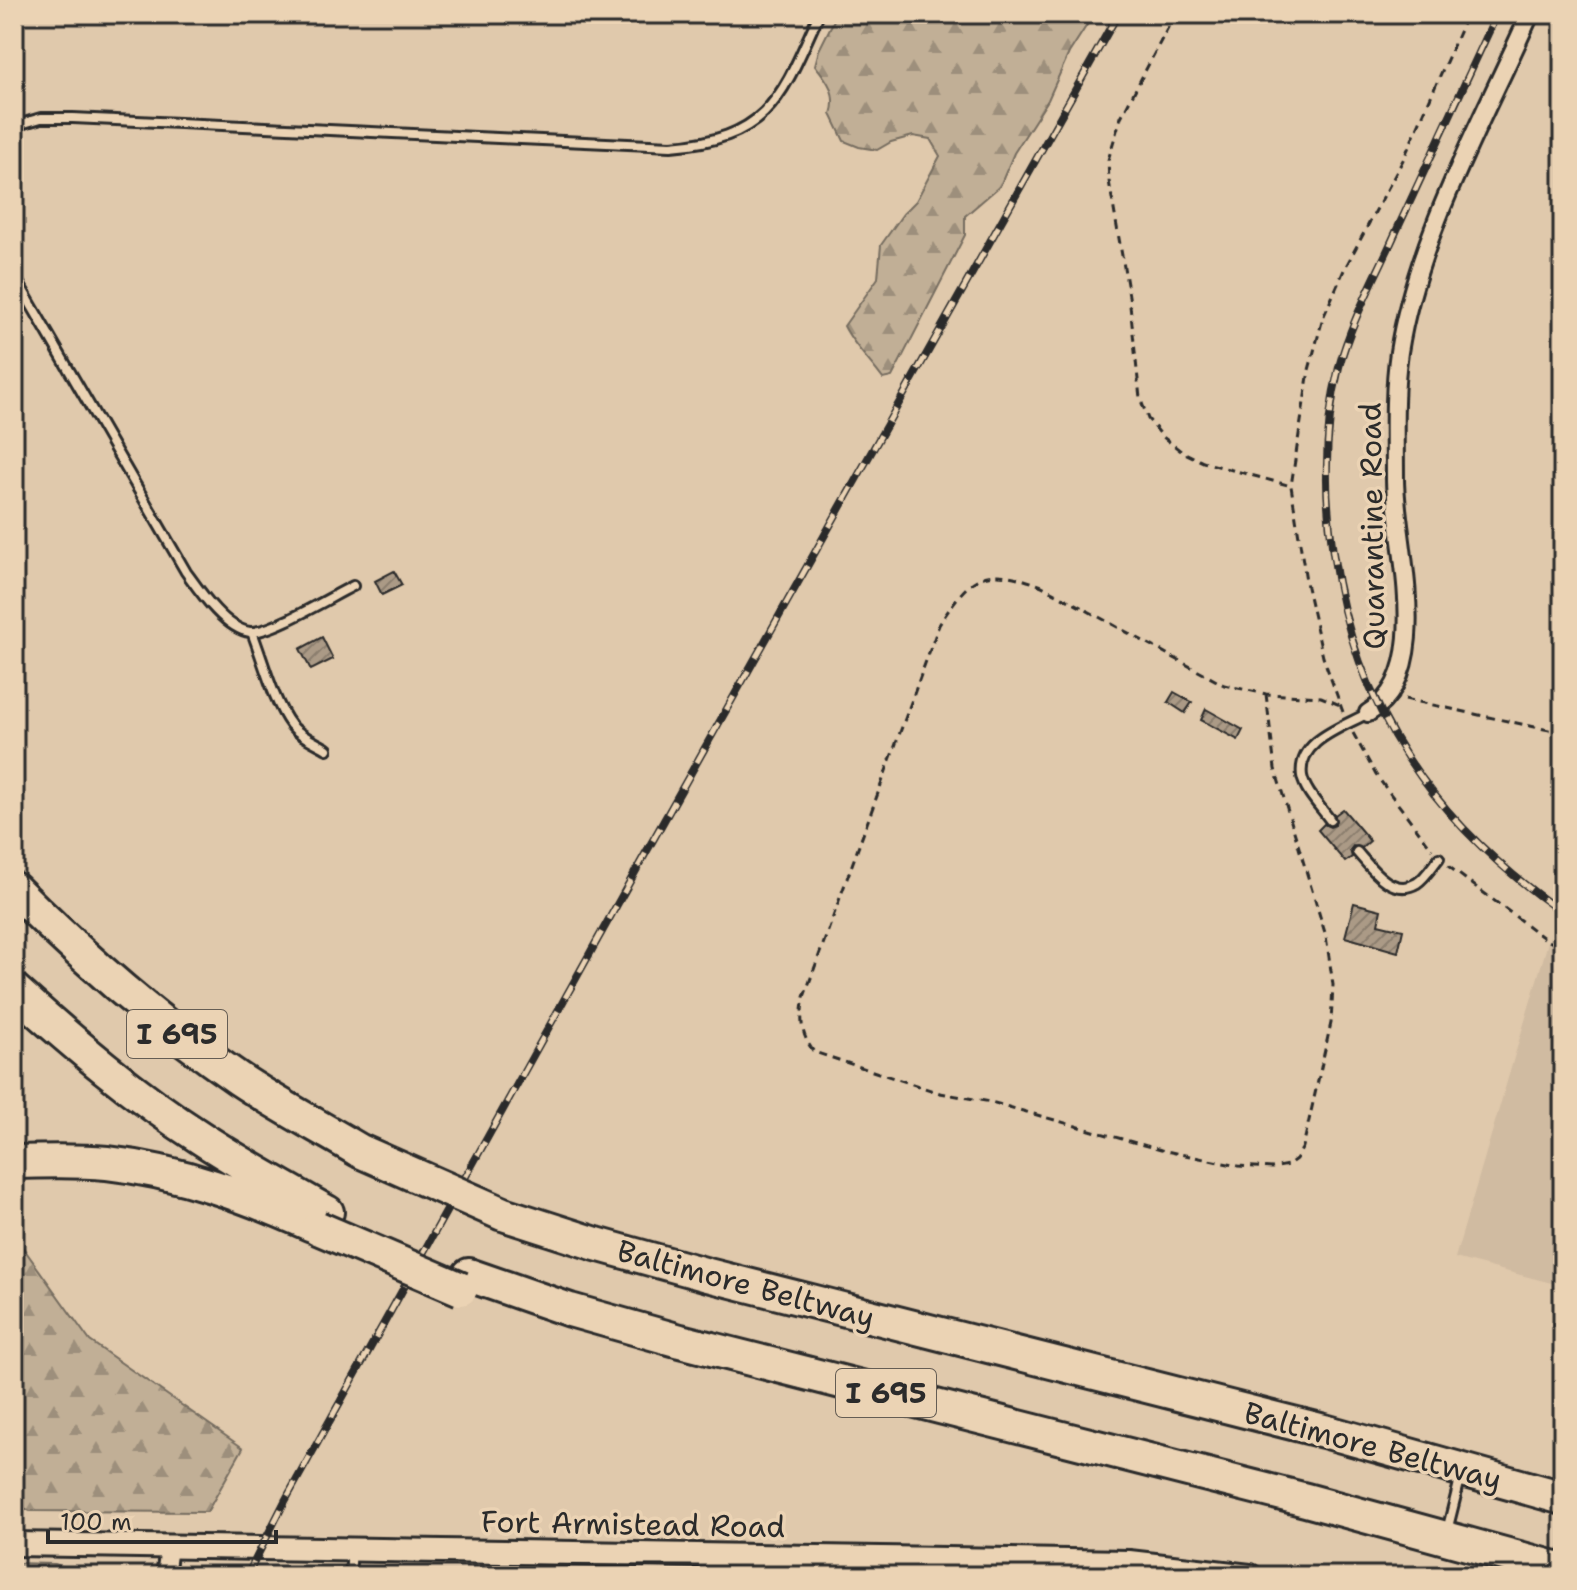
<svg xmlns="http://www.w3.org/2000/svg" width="1577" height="1590" viewBox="0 0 1577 1590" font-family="'Shantell Sans',sans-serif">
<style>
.built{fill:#d0bba1}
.forest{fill:url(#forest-firs);stroke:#766d60;stroke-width:2}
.building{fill:url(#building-hatch);stroke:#2b2b2b;stroke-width:2}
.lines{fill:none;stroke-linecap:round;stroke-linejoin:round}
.service-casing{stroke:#2b2b2b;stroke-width:14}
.minor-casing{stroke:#2b2b2b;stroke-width:22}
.tertiary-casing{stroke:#2b2b2b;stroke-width:28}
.motorway-casing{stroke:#2b2b2b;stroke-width:38}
.path{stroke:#2b2b2b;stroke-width:3;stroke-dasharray:8 6;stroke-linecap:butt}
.service{stroke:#ebd3b4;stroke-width:8}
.minor{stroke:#ebd3b4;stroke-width:16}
.tertiary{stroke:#ebd3b4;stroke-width:22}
.motorway{stroke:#ebd3b4;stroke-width:32}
.rail-casing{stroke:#2b2b2b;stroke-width:8}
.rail{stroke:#ebd3b4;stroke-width:5;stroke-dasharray:15;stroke-linecap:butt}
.motorway-bridge-casing{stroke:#2b2b2b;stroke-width:38;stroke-linecap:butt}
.motorway-bridge{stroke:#ebd3b4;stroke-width:32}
.labels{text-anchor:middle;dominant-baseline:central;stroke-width:7;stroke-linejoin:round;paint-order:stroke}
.shield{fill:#ebd3b4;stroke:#655d54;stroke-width:2}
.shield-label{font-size:28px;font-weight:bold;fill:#2b2b2b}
.street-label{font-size:30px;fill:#2b2b2b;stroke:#ebd3b4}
</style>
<defs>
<pattern id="forest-firs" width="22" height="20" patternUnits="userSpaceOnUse" patternTransform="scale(2)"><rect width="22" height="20" fill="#c1af96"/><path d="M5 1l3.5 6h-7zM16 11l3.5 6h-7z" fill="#9d8f7b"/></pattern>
<pattern id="building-hatch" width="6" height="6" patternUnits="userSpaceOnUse" patternTransform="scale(2)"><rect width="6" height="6" fill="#ab9a86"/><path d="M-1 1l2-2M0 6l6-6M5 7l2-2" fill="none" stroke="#8b7e6e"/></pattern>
</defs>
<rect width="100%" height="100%" fill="#e0c9ac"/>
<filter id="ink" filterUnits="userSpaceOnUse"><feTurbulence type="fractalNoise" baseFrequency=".0125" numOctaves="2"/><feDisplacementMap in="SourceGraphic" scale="16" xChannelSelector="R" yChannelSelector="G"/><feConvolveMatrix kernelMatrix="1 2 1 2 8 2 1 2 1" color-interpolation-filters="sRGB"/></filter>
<g filter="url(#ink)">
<path class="built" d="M1554 922 1563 924V1286L1455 1258Z"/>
<path class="forest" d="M837 14H1094L1069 53 1048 100 1014 153 1000 186 965 216V235L892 377 883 379C870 361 854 346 844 326L878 278 881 245 903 214 916 201 940 156 930 139 913 136 891 142 877 150 859 147 844 141 831 114C838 93 827 80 815 65L819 50Z
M14 1235 90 1341 243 1448 207 1512 30 1511 14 1503Z
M14 1563 55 1564 77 1572 79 1576H14Z"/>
<path class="building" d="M394 571 402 585 382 595 375 581Z
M322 637 333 659 311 670 300 649Z
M1174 692 1192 702 1185 713 1168 702Z
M1206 709 1243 730 1238 740 1201 720Z
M1343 809 1370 841 1362 848 1353 846 1350 850 1352 857 1345 862 1318 830 1324 824 1330 827 1335 825V815Z
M1354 903 1381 910 1378 924 1403 930 1398 952 1345 937Z"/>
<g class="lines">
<g class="service-casing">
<path id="service" d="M14 126 41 118H73L671 146C770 139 782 96 819 14
M14 275 186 572C199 590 225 629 250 632 270 634 332 596 353 586
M252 632C263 660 273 701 291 725 300 736 315 742 327 749
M1330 820C1321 807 1305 792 1302 776 1297 740 1344 727 1368 713
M1357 852C1371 868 1392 898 1417 883 1425 878 1433 865 1439 858
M1447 1531 1461 1475
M350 1576 352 1550"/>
</g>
<g class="minor-casing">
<path id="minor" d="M1368 713C1437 673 1395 543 1395 479 1395 437 1393 393 1399 352 1417 237 1483 120 1530 14
M165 1576 169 1547"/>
</g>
<g class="tertiary-casing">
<path id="tertiary" d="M14 1544 1129 1562 1250 1576"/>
</g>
<g class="motorway-casing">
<path id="motorway" d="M14 889C84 959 157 1023 239 1079 278 1105 320 1127 360 1151
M14 990C73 1043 134 1095 201 1138 242 1165 284 1188 327 1212
M14 1162C45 1161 76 1160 107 1163 179 1171 247 1196 312 1225
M503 1214 596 1244 708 1275 1324 1431 1563 1498
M469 1275 570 1310 680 1341 1306 1500 1563 1570"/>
</g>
<path class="path" d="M1175 14 1121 117 1108 160 1109 181 1129 296 1140 398 1148 419 1163 437 1181 451 1203 462 1291 486
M1266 694 1275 769 1326 936 1333 985 1331 1023 1303 1147 1296 1159 1288 1165 1272 1168 1238 1166 1161 1150 991 1102 940 1093 814 1052C800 1033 800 1019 804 997L939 625C971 574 984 564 1042 586L1224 685 1266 694 1321 697 1340 705
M1405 699 1563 733
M1343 712 1323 657 1307 587 1291 486 1309 370 1323 318 1344 270 1404 158 1467 14
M1353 733 1376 775 1432 849
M1448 866 1548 941 1563 946
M233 1576 239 1565"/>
<use href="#service" class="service"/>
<use href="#minor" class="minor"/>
<use href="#tertiary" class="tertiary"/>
<use href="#motorway" class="motorway"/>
<g class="rail-casing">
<path id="rail" d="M1497 14C1463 87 1429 160 1395 234 1376 277 1351 321 1339 367 1324 428 1324 492 1333 553 1355 710 1434 823 1563 913
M247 1576 285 1501 648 849 1118 14"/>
</g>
<use href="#rail" class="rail"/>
<g class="motorway-bridge-casing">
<path id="motorway-bridge" d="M360 1151 503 1214
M318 1228 461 1289"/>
</g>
<use href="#motorway-bridge" class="motorway-bridge"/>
</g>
</g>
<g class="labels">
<g class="shield">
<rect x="127" y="1010" width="100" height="48" rx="6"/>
<rect x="836" y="1369" width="100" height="48" rx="6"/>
</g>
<g class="shield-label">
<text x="177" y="1034">I 695</text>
<text x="886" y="1393">I 695</text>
</g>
<g class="street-label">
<text transform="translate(1372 526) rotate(-91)">Quarantine Road</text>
<text transform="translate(746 1284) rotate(15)">Baltimore Beltway</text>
<text transform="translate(1373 1446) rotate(15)">Baltimore Beltway</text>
<text transform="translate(633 1524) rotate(1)">Fort Armistead Road</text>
</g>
</g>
<rect width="1577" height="1590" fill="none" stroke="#ebd3b4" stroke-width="48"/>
<rect x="24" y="24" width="1529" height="1542" fill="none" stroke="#2b2b2b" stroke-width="3" filter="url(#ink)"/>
<path d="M48 1530v12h228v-12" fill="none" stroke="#2b2b2b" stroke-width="4"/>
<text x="60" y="1530" font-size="24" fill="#2b2b2b" stroke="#ebd3b4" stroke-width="6" paint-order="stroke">100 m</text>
</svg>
